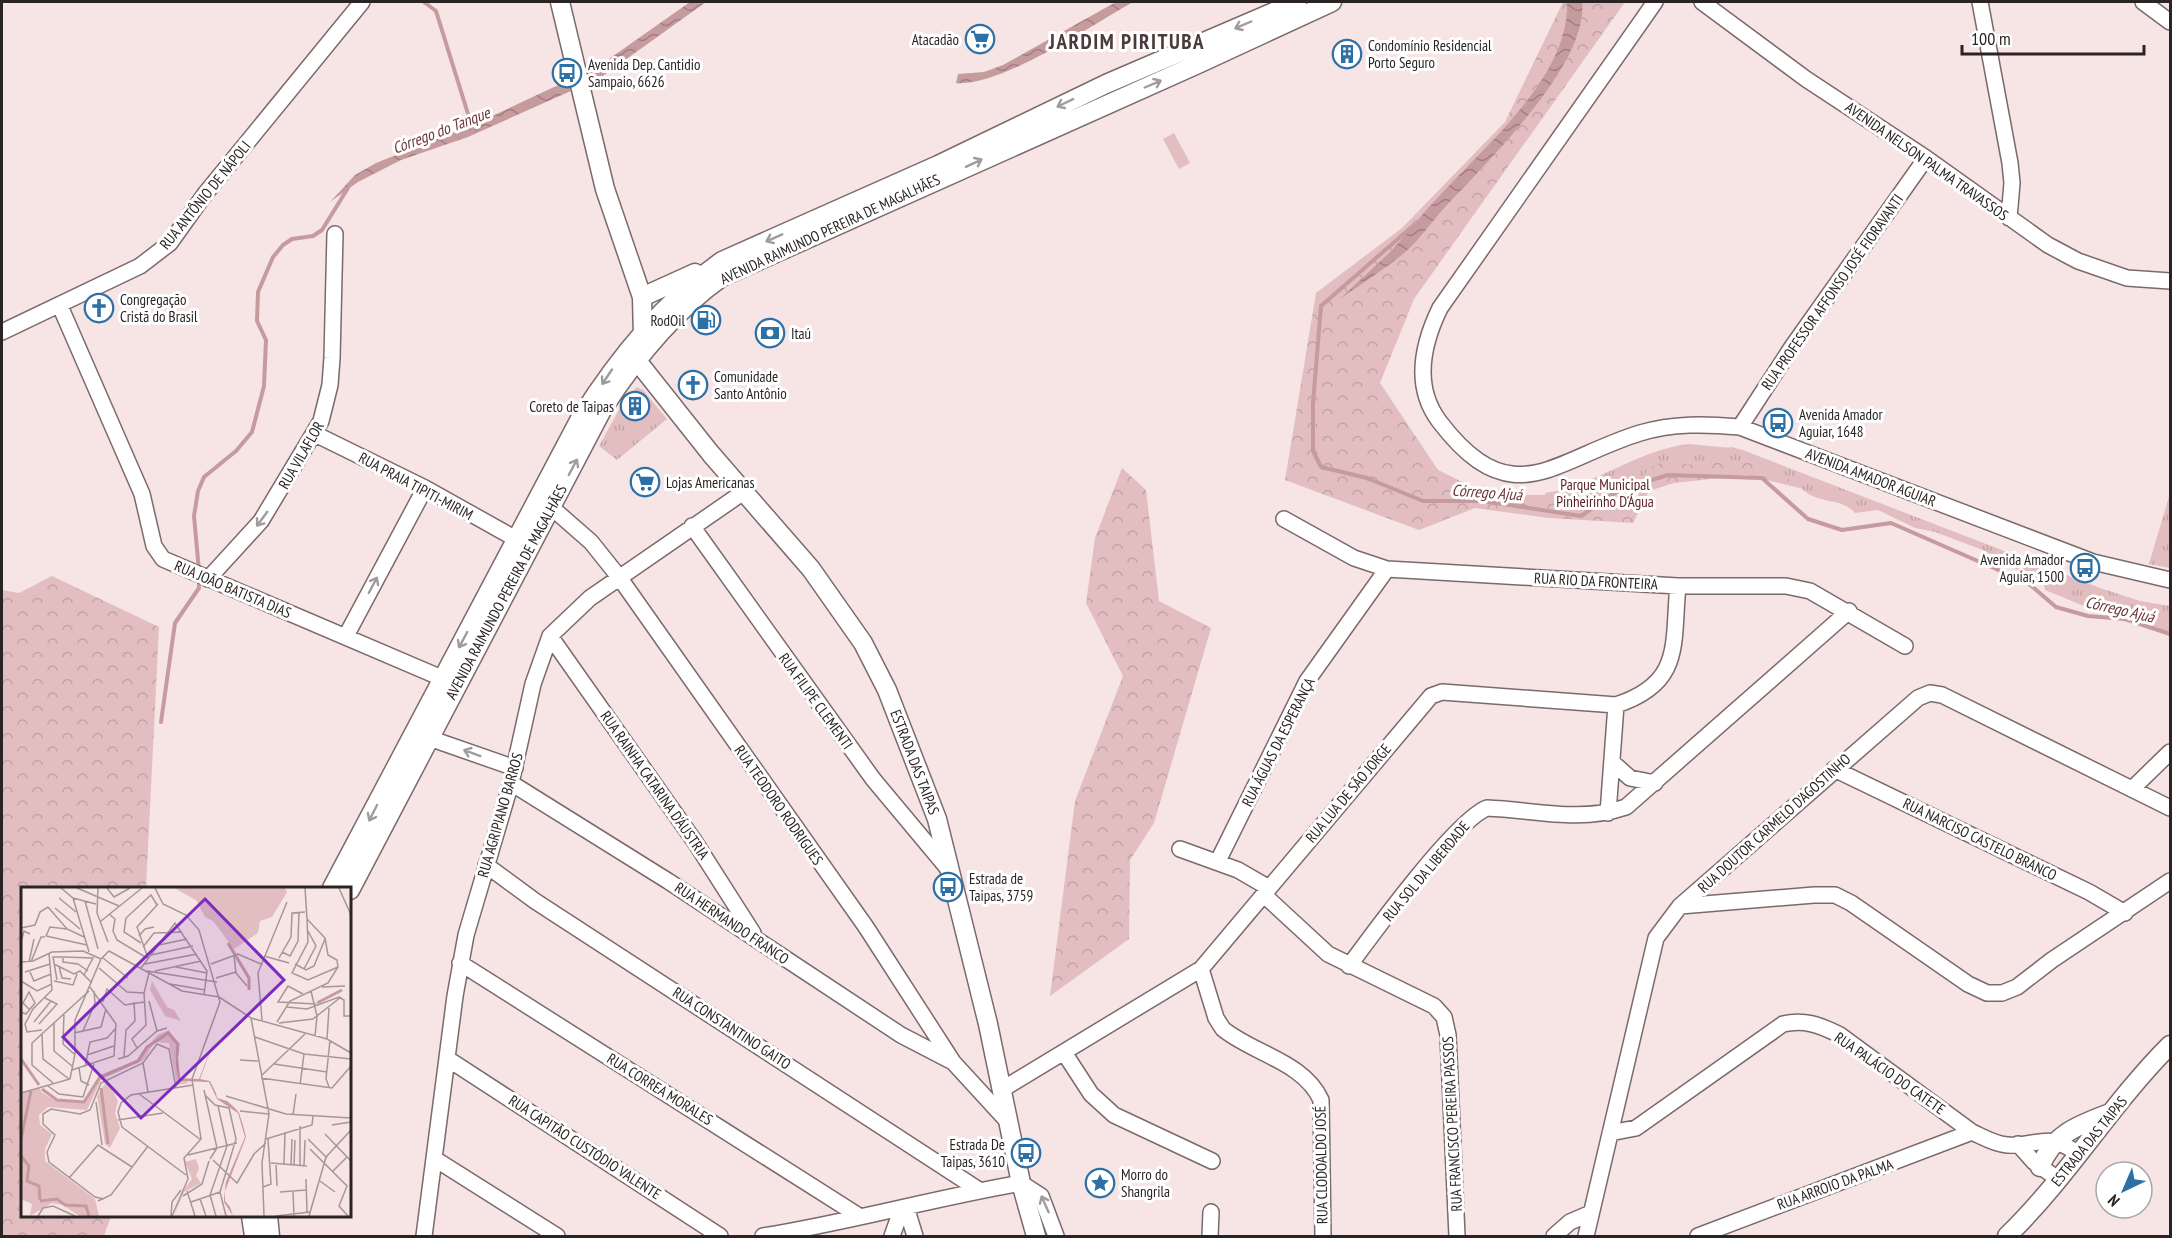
<svg xmlns="http://www.w3.org/2000/svg" width="2172" height="1238" viewBox="0 0 2172 1238" font-family="'PT Sans Narrow',sans-serif">
<style>
.grass{fill:#e2bec0}
.forest{fill:url(#forest-crowns)}
.park{fill:url(#park-tufts)}
.water{fill:url(#water-waves)}
.lines{fill:none;stroke-linecap:round;stroke-linejoin:round}
.stream{stroke:#c69b9d;stroke-width:4}
.minor-casing{stroke:#7b6a6b;stroke-width:18}
.major-casing{stroke:#7b6a6b;stroke-width:21}
.minor{stroke:#fff;stroke-width:15}
.major{stroke:#fff;stroke-width:18}
.oneway{stroke:#a09c9d}
.labels{text-anchor:middle;dominant-baseline:central;stroke-width:6;stroke-linejoin:round;paint-order:stroke}
.poi-label{font-size:15px;fill:#2b2425;stroke:#fff;text-anchor:start}
.street-label{font-size:15px;fill:#2b2425;stroke:#fff}
.park-label{font-size:15px;fill:#571f27;stroke:#fff}
.water-label{font-size:16px;font-style:italic;fill:#6c333a;stroke:#fff}
.district-label{font-size:21px;font-weight:bold;letter-spacing:1.5px;fill:#4a3b3c;stroke:#fff}
.inset-river{fill:none;stroke:#c69b9d;stroke-width:3}
.inset-road{fill:none;stroke:#a59798;stroke-width:1.5}
.view{fill:#7b2cbf;fill-opacity:0.15;stroke:#7b2cbf;stroke-width:3}
.inset-edge{fill:none;stroke:#2b2425;stroke-width:3}
</style>
<defs>
<pattern id="forest-crowns" width="20" height="18" patternUnits="userSpaceOnUse" patternTransform="scale(1.5)"><rect width="20" height="18" fill="#e2bec0"/><path d="M2 6a3 3 0 1 1 6 0M12 15a3 3 0 1 1 6 0" fill="none" stroke="#c2a3a5"/></pattern>
<pattern id="park-tufts" width="24" height="20" patternUnits="userSpaceOnUse" patternTransform="scale(1.5)"><rect width="24" height="20" fill="#e2bec0"/><path d="M3 7l-1-3M5 7V3M7 7l1-3M15 17l-1-3M17 17v-4M19 17l1-3" fill="none" stroke="#c2a3a5"/></pattern>
<pattern id="water-waves" width="16" height="10" patternUnits="userSpaceOnUse" patternTransform="scale(1.5)"><rect width="16" height="10" fill="#c69b9d"/><path d="M0 5q4-4 8 0t8 0" fill="none" stroke="#a17e80"/></pattern>
</defs>
<rect width="100%" height="100%" fill="#f7e4e5"/>
<path class="grass" d="M1174 133 1190 163 1179 169 1163 139Z"/>
<path class="forest" d="M1563 2H1625L1414 299 1380 383 1438 470 1489 495H1562L1660 455 1733 447 1819 483 1812 491 1746 475 1674 483 1649 491 1633 523 1549 518 1475 508 1419 530 1285 480 1316 293 1402 228 1505 122Z
M1122 468 1146 490 1159 601 1211 628 1154 823 1130 860 1129 939 1050 996 1075 801 1123 676 1086 603 1095 538Z
M52 576 159 627 146 888H22V1216H111L104 1236H2V590L19 593Z"/>
<path class="park" d="M637 387 643 390 667 419 617 460 599 446 625 399Z
M1690 444 1740 449 2100 588 2140 601 2170 606V633L2130 616 2084 606 2045 590 2044 584 2033 575 2028 576 1983 550 1935 532 1915 528 1878 510 1855 513C1843 498 1821 504 1806 492 1776 470 1764 458 1724 461 1715 462 1702 467 1693 465 1677 463 1670 458 1654 466 1642 472 1644 483 1637 492 1616 522 1574 510 1546 497L1545 493C1596 486 1638 449 1690 444Z
M2170 493V568L2149 564Z"/>
<path class="water" d="M690 2H706L600 78 468 137 401 160 358 182 330 202 355 175 376 163 475 124 599 66Z
M1116 2H1133C1092 25 1001 87 956 83L958 74 984 72 1003 65Z
M1567 2H1582C1589 63 1487 162 1446 206 1432 221 1419 241 1403 254 1383 270 1361 284 1340 299 1357 282 1376 266 1393 249 1410 230 1426 209 1444 191 1489 142 1570 74 1567 2Z"/>
<g class="lines">
<path class="stream" d="M424 2 436 11 473 130
M1414 225 1321 306 1313 403V451L1321 467 1367 478 1423 501H1483L1581 516 1619 490 1668 475 1762 478 1808 519 1842 530 1891 523 2028 583 2056 607 2088 616 2125 619 2170 634
M199 571 194 516 198 491 204 477 236 451 252 432 264 386 266 340 257 321 258 292 273 257 283 245 292 239 313 236 322 230 348 188
M161 722 175 623 199 588V578"/>
<g class="minor-casing">
<path id="minor" d="M1655 2 1440 308C1423 343 1413 386 1439 421 1512 517 1553 460 1640 433 1674 423 1705 424 1740 427L2093 562 2170 580
M1702 2 1806 79 1926 158 2048 245 2078 261 2127 278 2170 281
M1980 2 2010 163 2012 183 2009 218
M2143 2 2170 22
M60 306 142 494 154 546 163 559 451 682
M2 332 140 266 170 243 205 194 362 2
M1740 427 1792 347 1926 158
M315 434 425 488 516 539
M543 500 591 542 619 577 866 927 953 1062 1009 1123
M1284 519 1354 558 1387 569 1678 586H1786L1810 591 1905 646
M692 526 873 779 949 870
M208 579 261 521 321 421 330 385 332 358 335 234
M346 636 425 488
M550 636 695 842 753 933
M429 738 515 768
M1612 762 1630 778 1655 783
M1834 769 2089 892 2125 913
M511 783 668 881 901 1035 953 1062
M2132 789 2170 752
M1608 813 1616 705
M1180 849 1238 870 1269 888
M1218 861 1307 681 1387 569
M486 865 535 901 979 1190
M1264 895 1328 954 1434 1006 1444 1017 1448 1035 1457 1236
M1680 906 1814 895H1835L1851 903 1968 984 1987 993H2002L2017 987 2052 960 2170 881
M460 963 859 1216
M1349 966C1374 932 1455 821 1487 808 1535 810 1579 823 1626 807L1849 611
M1201 969 1216 1018 1223 1029C1254 1054 1304 1062 1321 1100L1323 1236
M1065 1054 1091 1094 1114 1115 1212 1161
M448 1059 720 1236
M1001 1090 1201 969 1431 696 1442 692 1616 705C1684 683 1672 643 1678 586
M1610 1133 1636 1128 1783 1024C1804 1019 1820 1025 1840 1035L1972 1132C1983 1137 1994 1144 2007 1145 2042 1147 2044 1130 2079 1154
M2018 1144 2034 1162 2058 1179
M435 1159 557 1236
M906 1207 915 1236
M424 1236 455 996 466 935 511 783 533 684 550 636 590 598 745 491
M763 1236C850 1222 934 1198 1021 1183L1041 1196 1056 1236
M892 1236 902 1208
M1210 1236 1211 1212
M1554 1236 1570 1222 1591 1213
M1586 1236 1656 938 1680 906 1918 698 1930 693 1942 695 2170 808
M1698 1236 1972 1132"/>
</g>
<g class="major-casing">
<path id="major" d="M560 2 605 189 642 297 643 337
M642 297 695 273
M638 362 711 454 811 569 863 643 887 690 937 819 988 1024 1021 1183 1036 1236
M332 888 581 417C620 356 663 303 722 261L938 165 1106 84 1297 2
M350 890 603 408C635 359 674 311 722 277L1198 64 1332 2
M2040 1167C2053 1134 2078 1125 2110 1113
M251 1216 254 1236
M268 1216 270 1236
M2007 1236C2067 1178 2111 1104 2170 1045"/>
</g>
<use href="#minor" class="minor"/>
<use href="#major" class="major"/>
</g>
<defs><path id="oneway-shaft" d="M-6 0H5M1.5-3L5.5 0L1.5 3" fill="none" stroke-width="1.6" stroke-linecap="round" stroke-linejoin="round" transform="scale(1.5)"/></defs>
<g class="oneway">
<use href="#oneway-shaft" transform="translate(1243 25) rotate(157)"/>
<use href="#oneway-shaft" transform="translate(1153 84) rotate(-23)"/>
<use href="#oneway-shaft" transform="translate(1065 103) rotate(154)"/>
<use href="#oneway-shaft" transform="translate(974 163) rotate(-25)"/>
<use href="#oneway-shaft" transform="translate(774 238) rotate(156)"/>
<use href="#oneway-shaft" transform="translate(607 377) rotate(124)"/>
<use href="#oneway-shaft" transform="translate(573 467) rotate(-62)"/>
<use href="#oneway-shaft" transform="translate(262 519) rotate(126)"/>
<use href="#oneway-shaft" transform="translate(373 585) rotate(-62)"/>
<use href="#oneway-shaft" transform="translate(463 640) rotate(118)"/>
<use href="#oneway-shaft" transform="translate(472 753) rotate(-160)"/>
<use href="#oneway-shaft" transform="translate(373 813) rotate(117)"/>
<use href="#oneway-shaft" transform="translate(1045 1204) rotate(-114)"/>
</g>
<defs>
<g id="supermarket-ring" transform="scale(1.5)"><circle r="9.5" fill="#fff" stroke="#2d70a6" stroke-width="1.5"/><path d="M-6-5.5h2.5l.6 2H6L4.5 2H-2.5L-4.4-4H-6ZM-1.5 3.2a1.3 1.3 0 1 0 .1 0ZM3 3.2a1.3 1.3 0 1 0 .1 0Z" fill="#2d70a6"/></g>
<g id="building-ring" transform="scale(1.5)"><circle r="9.5" fill="#fff" stroke="#2d70a6" stroke-width="1.5"/><path d="M-4-6H4V6H1V3H-1V6H-4ZM-2.5-4.3h1.7v1.8h-1.7ZM.8-4.3h1.7v1.8H.8ZM-2.5-1h1.7V.8h-1.7ZM.8-1h1.7V.8H.8Z" fill="#2d70a6"/></g>
<g id="bus-ring" transform="scale(1.5)"><circle r="9.5" fill="#fff" stroke="#2d70a6" stroke-width="1.5"/><path d="M-5-6H5V4H4V6H2V4H-2V6H-4V4H-5ZM-3.5-4V0h7V-4ZM-3.5 1.2v1.5H-2V1.2ZM2 1.2v1.5H3.5V1.2Z" fill="#2d70a6"/></g>
<g id="church-ring" transform="scale(1.5)"><circle r="9.5" fill="#fff" stroke="#2d70a6" stroke-width="1.5"/><path d="M-1.2-6h2.4v3.5h3.3v2.4h-3.3V6h-2.4V-.1h-3.3v-2.4h3.3Z" fill="#2d70a6"/></g>
<g id="fuel-ring" transform="scale(1.5)"><circle r="9.5" fill="#fff" stroke="#2d70a6" stroke-width="1.5"/><path d="M-5.5-6h7V0h2V4h1.3V-2.5L3-4.5l.8-.8L6-3V5H2.5V1h-1V6h-7ZM-4.2-4.7v3.2H.2V-4.7Z" fill="#2d70a6"/></g>
<g id="bank-ring" transform="scale(1.5)"><circle r="9.5" fill="#fff" stroke="#2d70a6" stroke-width="1.5"/><path d="M-6-4H6V4H-6ZM0-2.3a2.3 2.3 0 1 0 0 4.6a2.3 2.3 0 1 0 0-4.6Z" fill="#2d70a6"/></g>
<g id="sight-ring" transform="scale(1.5)"><circle r="9.5" fill="#fff" stroke="#2d70a6" stroke-width="1.5"/><path d="M0-6L1.8-2.2L6-1.7L2.9 1.2L3.7 5.4L0 3.3L-3.7 5.4L-2.9 1.2L-6-1.7L-1.8-2.2Z" fill="#2d70a6"/></g>
</defs>
<g fill-rule="evenodd">
<use href="#supermarket-ring" x="980" y="39"/>
<use href="#building-ring" x="1347" y="54"/>
<use href="#bus-ring" x="567" y="73"/>
<use href="#church-ring" x="99" y="308"/>
<use href="#fuel-ring" x="706" y="320"/>
<use href="#bank-ring" x="770" y="333"/>
<use href="#church-ring" x="693" y="385"/>
<use href="#building-ring" x="635" y="406"/>
<use href="#bus-ring" x="1778" y="423"/>
<use href="#supermarket-ring" x="645" y="482"/>
<use href="#bus-ring" x="2085" y="568"/>
<use href="#bus-ring" x="948" y="887"/>
<use href="#bus-ring" x="1026" y="1153"/>
<use href="#sight-ring" x="1100" y="1183"/>
</g>
<g class="labels">
<g class="poi-label">
<text x="959" y="39" text-anchor="end">Atacadão</text>
<text x="1368" y="45">Condomínio Residencial<tspan x="1368" dy="17">Porto Seguro</tspan></text>
<text x="588" y="64">Avenida Dep. Cantidio<tspan x="588" dy="17">Sampaio, 6626</tspan></text>
<text x="120" y="299">Congregação<tspan x="120" dy="17">Cristã do Brasil</tspan></text>
<text x="685" y="320" text-anchor="end">RodOil</text>
<text x="791" y="333">Itaú</text>
<text x="714" y="376">Comunidade<tspan x="714" dy="17">Santo Antônio</tspan></text>
<text x="614" y="406" text-anchor="end">Coreto de Taipas</text>
<text x="1799" y="414">Avenida Amador<tspan x="1799" dy="17">Aguiar, 1648</tspan></text>
<text x="666" y="482">Lojas Americanas</text>
<text x="2064" y="559" text-anchor="end">Avenida Amador<tspan x="2064" dy="17">Aguiar, 1500</tspan></text>
<text x="969" y="878">Estrada de<tspan x="969" dy="17">Taipas, 3759</tspan></text>
<text x="1005" y="1144" text-anchor="end">Estrada De<tspan x="1005" dy="17">Taipas, 3610</tspan></text>
<text x="1121" y="1174">Morro do<tspan x="1121" dy="17">Shangrila</tspan></text>
</g>
<g class="street-label">
<text transform="translate(1927 161) rotate(35)">AVENIDA NELSON PALMA TRAVASSOS</text>
<text transform="translate(205 195) rotate(-51)">RUA ANTÔNIO DE NÁPOLI</text>
<text transform="translate(830 229) rotate(-25)">AVENIDA RAIMUNDO PEREIRA DE MAGALHÃES</text>
<text transform="translate(1832 292) rotate(-55)">RUA PROFESSOR AFFONSO JOSÉ FIORAVANTI</text>
<text transform="translate(301 455) rotate(-60)">RUA VILAFLOR</text>
<text transform="translate(1871 477) rotate(21)">AVENIDA AMADOR AGUIAR</text>
<text transform="translate(416 486) rotate(28)">RUA PRAIA TIPITI-MIRIM</text>
<text transform="translate(1596 581) rotate(3)">RUA RIO DA FRONTEIRA</text>
<text transform="translate(233 589) rotate(23)">RUA JOÃO BATISTA DIAS</text>
<text transform="translate(506 592) rotate(-62)">AVENIDA RAIMUNDO PEREIRA DE MAGALHÃES</text>
<text transform="translate(816 701) rotate(54)">RUA FILIPE CLEMENTI</text>
<text transform="translate(1278 742) rotate(-63)">RUA ÁGUAS DA ESPERANÇA</text>
<text transform="translate(915 762) rotate(69)">ESTRADA DAS TAIPAS</text>
<text transform="translate(655 785) rotate(55)">RUA RAINHA CATARINA D'ÁUSTRIA</text>
<text transform="translate(1348 793) rotate(-50)">RUA LUA DE SÃO JORGE</text>
<text transform="translate(779 805) rotate(55)">RUA TEODORO RODRIGUES</text>
<text transform="translate(500 815) rotate(-74)">RUA AGRIPIANO BARROS</text>
<text transform="translate(1774 823) rotate(-42)">RUA DOUTOR CARMELO D'AGOSTINHO</text>
<text transform="translate(1980 839) rotate(26)">RUA NARCISO CASTELO BRANCO</text>
<text transform="translate(1426 871) rotate(-50)">RUA SOL DA LIBERDADE</text>
<text transform="translate(732 923) rotate(34)">RUA HERMANDO FRANCO</text>
<text transform="translate(732 1028) rotate(33)">RUA CONSTANTINO GAITO</text>
<text transform="translate(1890 1073) rotate(35)">RUA PALÁCIO DO CATETE</text>
<text transform="translate(660 1089) rotate(32)">RUA CORREA MORALES</text>
<text transform="translate(1452 1124) rotate(-93)">RUA FRANCISCO PEREIRA PASSOS</text>
<text transform="translate(2089 1141) rotate(-51)">ESTRADA DAS TAIPAS</text>
<text transform="translate(585 1147) rotate(33)">RUA CAPITÃO CUSTÓDIO VALENTE</text>
<text transform="translate(1321 1165) rotate(-91)">RUA CLODOALDO JOSÉ</text>
<text transform="translate(1835 1184) rotate(-20)">RUA ARROIO DA PALMA</text>
</g>
<g class="park-label">
<text x="1605" y="484">Parque Municipal<tspan x="1605" dy="17">Pinheirinho D'Água</tspan></text>
</g>
<g class="water-label">
<text transform="translate(441 130) rotate(-21)">Córrego do Tanque</text>
<text transform="translate(1487 492) rotate(4)">Córrego Ajuá</text>
<text transform="translate(2120 609) rotate(13)">Córrego Ajuá</text>
</g>
<g class="district-label">
<text x="1127" y="41">JARDIM PIRITUBA</text>
</g>
</g>
<g transform="translate(21 887)">
<rect width="330" height="330" fill="#f7e4e5"/>
<path d="M153 1H264L266 5 251 30 239 34 237 46 213 62 192 34 184 30 175 13ZM131 94 146 120 153 123 160 134 144 129 129 103ZM148 143 158 158 156 181 160 192 168 196 156 198 148 156 134 155 121 174 113 177 136 148Z" fill="#e2bec0"/>
<path d="M130 159 125 170 121 174 80 193 66 223 27 220 18 228 19 238 31 247 24 262V274L74 312 78 329H58L42 318 31 316 9 329 11 317 0 312V207L19 200 20 205 35 214 63 216 80 189 118 175ZM86 193 97 214 94 226 99 241 89 261 84 257 76 209ZM175 272 178 281 175 289 180 296 163 305 153 329 161 305 171 292 164 275Z" fill="#e2bec0"/>
<path d="M195 149 179 192 189 194 195 206 196 211 206 214 214 221 218 226 222 238 225 250 204 304V314L209 320 212 329 203 315V311L205 295 224 250 217 226 196 212 188 195 159 194 158 193 155 180V166L156 159 159 191 178 192Z" fill="#c69b9d"/>
<path class="inset-river" d="M207 56 228 91V103M296 116 321 103M0 172 18 198M80 201 87 257M21 202 36 213 63 215 79 190 117 174 126 160 147 146 157 157 156 170M0 252 10 204M0 269 8 279 6 294 18 299 19 313M19 314 36 312 44 318 65 319 68 329"/>
<path class="inset-road" d="M40 1 52 11 75 17M56 1 98 19M77 1 76 26 87 55M86 1 93 10 109 1M134 1 142 17 165 28 178 43 199 115 171 192 180 252 163 271 167 292 151 329M318 1 330 28M38 11 55 25M52 11 68 65M64 14 77 62M27 20 46 42 63 50M34 21 59 42M88 27 94 32 92 44 96 53 126 71M286 33 287 55 271 86 287 93 317 80M80 34 121 1M0 41 14 38 19 25 27 20M25 49 66 58M25 49 29 40 46 42M118 49 124 42 133 40M0 55 3 44 9 47M120 56 103 45 105 31 130 8 136 18M138 58 166 52M122 60 133 46 161 45M261 65 269 69 277 54 278 25M130 68 172 59M213 69 215 86 226 99M243 69 268 76M42 70 72 71 63 88M42 71V75L57 77 67 84M82 71 107 91M127 71 116 40 137 17M258 71 270 50 271 26 284 25M0 75 12 74 31 65 62 64 80 72M8 75 13 52M10 75 20 50H24M33 77 53 87 59 84 71 96M124 77 176 67M190 77 217 67 240 77M274 77 285 83 293 79 304 52M38 79 41 91 50 92M155 80 186 86M78 81 106 105 123 106M120 81 154 36 186 84 183 108M283 82 295 59 287 44M126 84 196 95M134 84 180 74M4 85 29 77M9 85 13 94 30 87M195 91 215 85M36 93 32 70H42M0 94 16 104 31 97M33 94 52 98 56 87M149 97 184 103M301 100 324 99M290 104 296 129 294 149M282 107 267 99 257 115 295 117M198 110 230 131 306 152 330 166M128 114 136 144M82 115 86 102 104 118 123 115M266 120 286 122 318 110 323 113V129H330M0 125 5 127 14 116 8 105 2 116 8 122M43 126 42 157 53 167M230 131 248 227 241 276 243 329M241 133 237 86 266 15M13 135 30 114M256 135 269 114 307 96 317 80 316 73 307 68 304 51 286 32 284 1M33 136V164L51 179M258 136 292 132 320 110M18 137 36 117 24 111M21 143 6 145 4 137 12 122 31 103 28 66M62 144 74 116 73 104M53 146 80 140 85 122M21 147 22 172 48 192M234 150 283 167 330 172M306 152 308 121M116 161 111 152 125 138 123 106 128 86M66 168 93 159M103 170 105 143 114 134 113 115M97 172 107 169 136 144 146 141M219 173 237 174M122 176 127 205M253 177 306 185M64 180 69 155 86 151 95 141M58 181 60 194 68 198M51 183 93 169 95 137 69 100M240 189 284 147M240 191 311 201 330 179M32 196 11 178V156L68 104M279 198 283 167M27 199 38 207 62 210 73 177M308 200 305 192 309 153M183 203 196 261 189 272M0 206 49 192 54 167V133L80 72 88 64 161 104 198 110M117 206 180 253M184 208 194 218 208 221 215 252 199 305 205 329M205 209 265 227 330 231M75 215 81 258M219 224 248 227M272 228 275 207M97 233 142 226M311 238 330 235M279 239V279M304 247 330 274M245 252 291 238 292 229M287 252 306 271M289 262 326 299 318 319 327 329M167 268 216 256M192 273 216 296 233 267 245 256M250 276 286 279M255 276 256 299M263 277 264 245M270 278 271 252M273 278 274 253M283 279 284 253M312 284 326 270M165 288 101 240 97 225 100 216 110 208 172 198M48 291 77 258 111 280M285 292 286 325M299 294 314 305M242 300 250 297 247 252M166 304 174 329M259 305 285 303M272 305 273 329M162 309 181 297 188 274M83 312 74 310 28 275 26 265 34 248 22 237V227L30 222 59 227 69 223 80 196 122 176 136 157 148 162 155 201M179 312 185 329M77 314 90 308 127 259M170 315 199 305M17 329 22 321 32 319 54 329M150 329 151 315 160 303M195 329 189 308 206 259 197 219M255 329 289 325M288 329 305 270 330 243"/>
<path class="view" d="M184 12 263 93 120 231 42 150Z"/>
<rect width="330" height="330" class="inset-edge"/>
</g>
<rect width="2172" height="1238" fill="none" stroke="#2b2425" stroke-width="6"/>
<g transform="translate(2124 1190) rotate(224)"><circle r="28" fill="#ffffff" stroke="#aaa7a8" stroke-width="1.5"/>
<path d="M0-4.5L10 22L0 15L-10 22Z" fill="#2d70a6"/>
<text y="-9" font-size="16" font-weight="bold" text-anchor="middle" fill="#2b2425">N</text>
</g>
<path d="M1962 45v9h182v-9" fill="none" stroke="#2b2425" stroke-width="3"/>
<text x="1971" y="45" font-size="18" fill="#2b2425" stroke="#ffffff" stroke-width="4.5" paint-order="stroke">100 m</text>
</svg>
